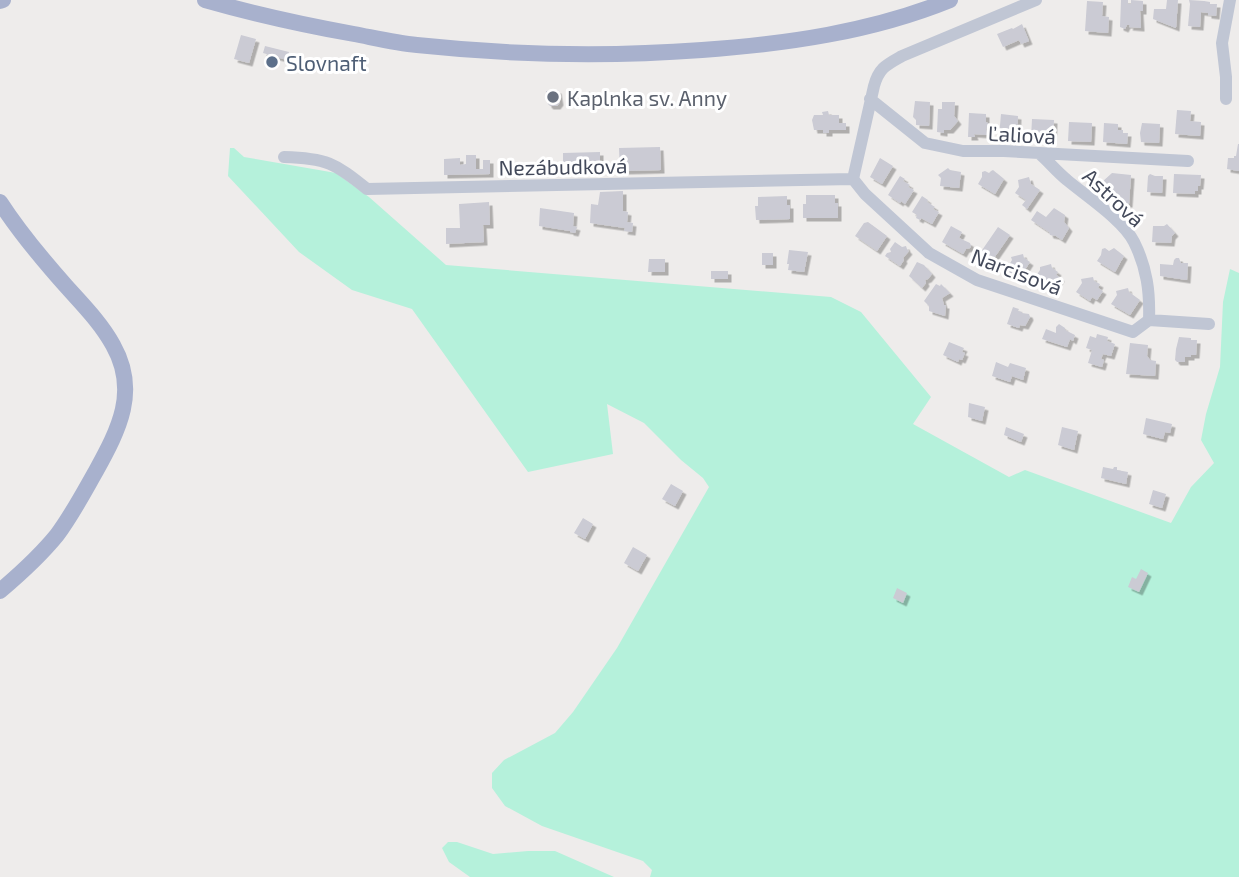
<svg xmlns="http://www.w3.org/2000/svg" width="1239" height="877" viewBox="0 0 1239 877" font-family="'Exo 2',sans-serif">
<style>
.green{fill:#b5f1db}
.building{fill:#cbcbd4;filter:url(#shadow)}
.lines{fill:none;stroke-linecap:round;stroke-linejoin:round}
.minor{stroke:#c0c6d4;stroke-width:12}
.major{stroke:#a8b1cd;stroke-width:16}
.service-dot{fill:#5c6f8a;stroke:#fff;stroke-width:2.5}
.worship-dot{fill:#6b7280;stroke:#fff;stroke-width:2.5}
.labels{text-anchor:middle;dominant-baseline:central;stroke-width:6;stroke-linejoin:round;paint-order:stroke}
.service-label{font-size:21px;fill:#4e5e75;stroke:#fff;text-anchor:start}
.worship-label{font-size:21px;fill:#5b616d;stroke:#fff;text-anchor:start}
.street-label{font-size:21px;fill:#43495a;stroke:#fff}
</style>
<defs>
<filter id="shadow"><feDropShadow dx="3.5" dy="3.5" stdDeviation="0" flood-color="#0004"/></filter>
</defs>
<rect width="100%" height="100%" fill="#eeeceb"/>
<path class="green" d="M230 148H234L244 157 336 173 369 197 446 265 831 297 861 312 931 397 913 424 1009 477 1025 470 1171 523 1191 487 1214 463 1201 440 1206 414 1220 367 1223 302 1230 269 1239 273V877H650L652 870 643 861 542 826 505 806 492 788V773L504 760 555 733 573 712 617 648 709 487 703 478 681 460 644 423 607 404 613 454 528 472 412 309 352 290 299 252 228 176Z
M448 842H457L493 854 528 851H555L614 877H470L449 862 442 848Z"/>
<path class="building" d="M1121 0H1128V4H1131V0L1143 1V11H1140L1141 28 1129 27 1130 25H1127L1125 29 1120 27Z
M1167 0H1178L1176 28 1153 19 1154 9H1166Z
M1189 0 1204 1 1210 2V4H1217L1216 16 1208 15V13L1201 12 1200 27 1188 26 1190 4Z
M1087 1 1103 2 1102 16 1109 17 1108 33 1085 31Z
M1022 24 1029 41 1021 44 1019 40 1003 47 997 34 1012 28 1013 29Z
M241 35 256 39 249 63 234 59Z
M265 46 289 52 287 60 263 53Z
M558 90 560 102 557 106H550L548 104 546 91Z
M915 101 930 102 929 126 916 125V120L913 117Z
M942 102H955L954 116 958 121 950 130H944V133L937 132 938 109H942Z
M1177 110 1191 111 1190 121 1201 122 1200 136 1175 134Z
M828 111 829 115H839V123H846V130H829V133H823V130H814L812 120 814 115H823L822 112Z
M969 113 986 114V122L989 124 986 129 987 135 974 134 975 137H968Z
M1001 114 1018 116 1017 135 1006 133V137H999Z
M1032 119 1054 120 1053 139 1031 138Z
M1069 122 1092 123 1091 142 1068 141Z
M1104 123 1118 124V130H1123V133H1128L1127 144 1103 142Z
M1142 123 1160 124 1159 143 1141 142 1140 133Z
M1238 144H1239V171L1227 169 1228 158H1234V156H1236Z
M660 147 661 170 620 171 619 148Z
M600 152V171L563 172V153Z
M466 155H476V169H483V160H490V174L444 175V159L460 158V165L466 164Z
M880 158 893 166 882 184 870 177Z
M948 168 950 170 961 172 959 188 940 186 941 178 938 175Z
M993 170 1004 179 995 194 978 184 982 177V172L985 171 989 173 991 171Z
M1112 173 1131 175 1129 204H1119L1102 182Z
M1150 174 1155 176H1163L1162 193 1147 192 1148 176Z
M1174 174 1201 175 1200 186H1198V191H1195V194L1173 193Z
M900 176 905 179 903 181 910 185 908 187 914 190 905 204 901 201 900 203 888 195Z
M1029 177 1031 184 1040 190 1027 209 1022 205 1026 200 1015 193 1019 187 1018 180Z
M623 191V211L628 212 627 222 633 223 632 232 624 231 625 228 590 223 591 204 598 205 600 192Z
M806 195H835V203H838V218H803V204H806Z
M787 196V205H790V219L756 220 755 206H758V197Z
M922 196 928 200 927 202 935 207 933 209 939 212 932 224 921 218 920 220 916 218 917 215 912 212Z
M489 202 490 225H483L484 242 446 244V228H460L459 204Z
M540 208 574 213 573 226 577 227 575 233 570 232V231L539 226Z
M1054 208 1065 215 1064 222 1069 228 1062 240 1056 236 1050 235 1049 232 1031 220 1037 211 1046 217Z
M868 222 887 236 877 251 855 236 864 223Z
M1167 224 1175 233 1172 236 1171 243 1152 242 1153 226H1164Z
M951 226 962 232 959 238 970 243 971 246 970 248 966 249 963 254 942 242Z
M998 227 1010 235 990 264 978 256Z
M895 242 902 247 906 246 907 249 909 251 903 258 904 260 900 266 885 256 887 253 891 252 890 249Z
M1105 248 1109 251 1114 248 1124 256 1115 272 1097 261 1101 255 1102 249Z
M789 250 808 252 804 272 788 270 789 264H787Z
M762 253H773V265H762Z
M1023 254 1024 258 1030 262 1019 279 1006 270 1012 260 1011 257Z
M1176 258H1179L1181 263H1188L1187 280 1160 276V264L1173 265 1174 260Z
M649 259H665V272H648Z
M917 262 924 265 932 274 928 279 925 280 926 283 922 288 909 276Z
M1051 264 1052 268 1058 272 1056 275 1061 278 1055 288 1050 285 1048 288 1034 279 1040 270V267Z
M711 271H728V279H711Z
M1093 277 1094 281 1100 284 1098 288 1103 291 1097 300 1092 297 1090 301 1076 292 1082 283 1081 279Z
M936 284 940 286 941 284 950 293 942 298 944 305H946L945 316 929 311V306L924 301Z
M1128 288 1129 292 1140 300 1130 315 1111 304 1117 295 1116 291Z
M1013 307 1019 309 1018 311 1022 312V313L1029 314 1030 317 1025 326 1020 325 1019 328 1007 324Z
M1059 324 1065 328V330L1075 335 1073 341 1070 339 1067 347 1042 339 1046 329 1056 333V327Z
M1097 334 1108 337 1107 341 1115 344 1111 356 1103 354 1101 359 1104 360 1102 367 1088 363 1092 350 1086 348 1090 336 1096 338Z
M1179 337 1191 338V340H1197L1196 355H1191V357H1185V362H1177L1175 360 1176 349Z
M949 342 964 348 962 352 965 353 962 360 959 359 958 362 943 355Z
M1130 343 1148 345 1147 356 1150 360 1156 361 1155 376 1126 374Z
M996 362 1008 367 1010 363 1026 368 1023 380 1012 376 1010 382 992 376Z
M969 403 985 407 982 421 968 417Z
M1146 418 1172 424 1170 433 1165 432 1163 439 1143 434Z
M1006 427 1024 434 1021 442 1004 435Z
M1062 427 1078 431 1074 450 1058 445Z
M1103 467 1113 469 1114 467H1117V470L1128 472 1126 484 1101 478Z
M671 484 683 491 675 506 662 499Z
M1153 490 1166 494 1162 508 1149 504Z
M583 518 593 524 585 539 574 533Z
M633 547 647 555 638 571 624 563Z
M1141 569 1148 573 1139 592 1128 587 1132 577 1136 579Z
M897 588 907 593 903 603 893 598Z"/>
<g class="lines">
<path class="minor" d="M1036 0 902 56C886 65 879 68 874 86L853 179 865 194 929 253 977 280 1133 332 1149 320
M870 99 925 143 963 151H1004L1188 161
M1226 99V77L1222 43 1230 0
M1040 154C1049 162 1057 172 1067 180 1086 196 1123 220 1134 242 1147 268 1150 292 1149 320
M284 157C326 158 335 163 367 189L853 179
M1149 320 1209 324"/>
<path class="major" d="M205 0C254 14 304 25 354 34 375 38 396 43 417 45 511 55 607 57 702 50 786 44 871 32 950 0
M0 1 3 0
M0 202C20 233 42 259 66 286 83 305 101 323 113 345 139 391 119 429 96 471 84 492 72 515 57 535 40 556 20 574 0 591"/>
</g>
<circle class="service-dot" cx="272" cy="62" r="7"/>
<circle class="worship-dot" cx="553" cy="97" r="7"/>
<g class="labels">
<g class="service-label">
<text x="286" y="62">Slovnaft</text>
</g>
<g class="worship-label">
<text x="567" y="97">Kaplnka sv. Anny</text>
</g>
<g class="street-label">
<text transform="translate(1022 134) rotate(3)">Ľaliová</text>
<text transform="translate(563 166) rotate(-1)">Nezábudková</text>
<text transform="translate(1114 197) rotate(43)">Astrová</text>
<text transform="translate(1017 271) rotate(21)">Narcisová</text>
</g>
</g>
</svg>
